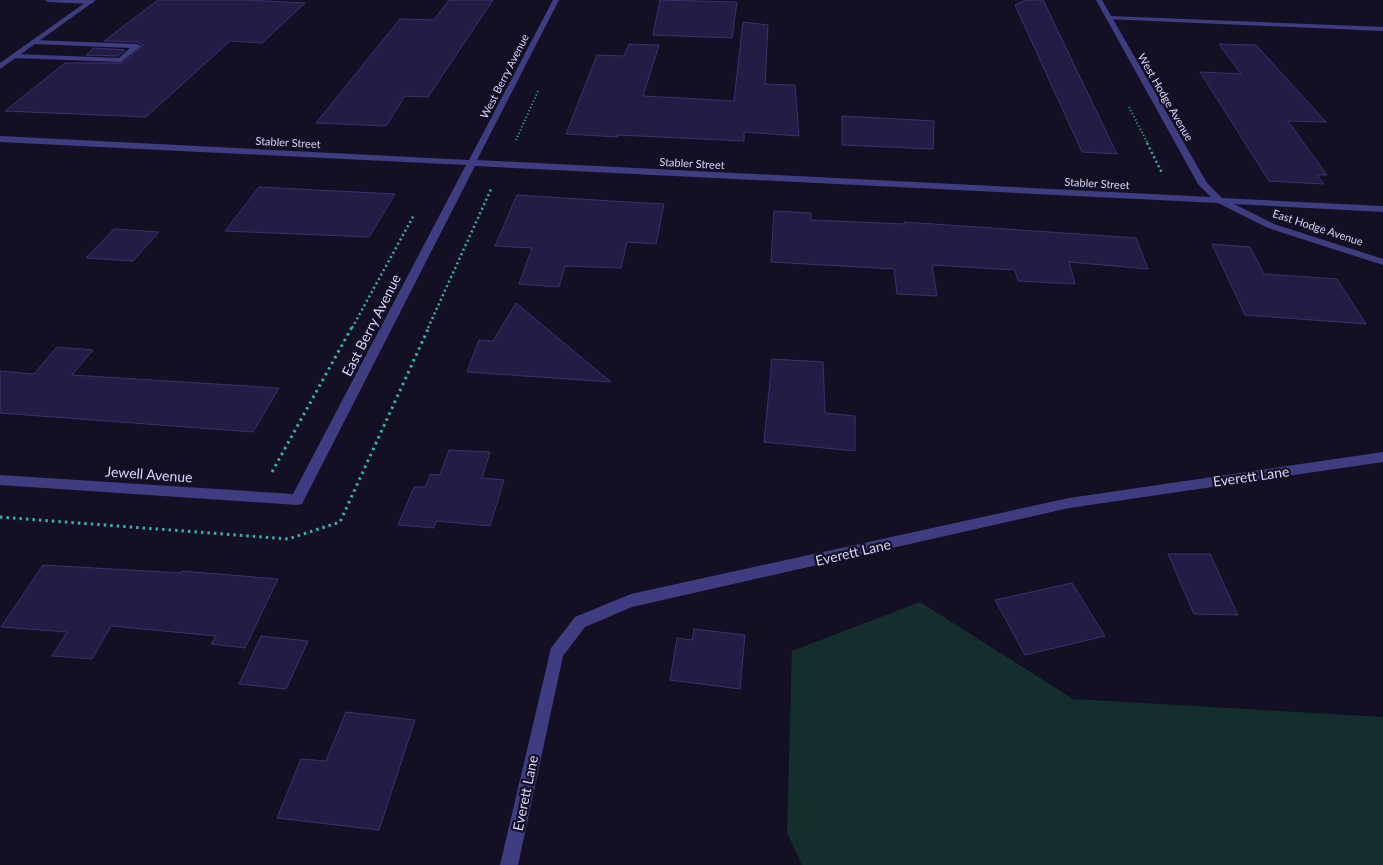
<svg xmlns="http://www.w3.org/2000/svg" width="1383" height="865" viewBox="0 0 1383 865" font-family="Lato,sans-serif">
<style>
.green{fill:#132e2d}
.building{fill:#241c44;stroke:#3c306f}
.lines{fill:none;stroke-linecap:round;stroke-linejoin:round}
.path-far2{stroke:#35b1a9;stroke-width:2;stroke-dasharray:1 2.5;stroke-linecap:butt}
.path-far1{stroke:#35b1a9;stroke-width:2.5;stroke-dasharray:2 3;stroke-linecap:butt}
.path{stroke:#35b1a9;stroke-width:3;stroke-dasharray:2.5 4;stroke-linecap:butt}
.service{fill:#3f3d81;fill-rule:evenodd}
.minor{fill:#3f3d81;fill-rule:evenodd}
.tertiary{fill:#3f3d81;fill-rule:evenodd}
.labels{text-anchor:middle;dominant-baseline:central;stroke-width:4.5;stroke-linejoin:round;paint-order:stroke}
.far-street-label{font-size:11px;fill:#d9d5fd;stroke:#131024}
.street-label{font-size:14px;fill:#d9d5fd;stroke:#131024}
</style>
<rect width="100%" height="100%" fill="#131024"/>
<path class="green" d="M920 602 1073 699 1383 717V865H802L787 833 792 651Z"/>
<path class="building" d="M158 0H248L305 3 262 43 230 41 146 117 5 111 65 63H122L143 45 137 42 104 41Z
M449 0H493L428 97 405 96 386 126 316 123 400 19 434 20Z
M660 0 737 2 732 38 653 35Z
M1026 0H1043L1117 154 1082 152 1015 5Z
M743 22 768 25 765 84 795 85 799 136 744 132V141L618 135V137L566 134 597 55 624 56 629 44 659 45 643 96 734 101Z
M1219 44 1256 45 1326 122 1288 121 1327 175H1317L1324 184 1269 181 1200 72 1241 74Z
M94 48 125 50 118 56 86 55Z
M842 116 934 121 933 149 842 145Z
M259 187 395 194 369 237 225 231Z
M517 195 611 201 664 204 656 244 627 242 621 268 565 266 559 287 519 284 532 248 495 246Z
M774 211 811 213V220L905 224 904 222 1136 238 1148 269 1069 262 1075 284 1018 281 1015 270 932 265 937 296 897 294 894 269 771 262Z
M114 229 159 232 133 261 86 258Z
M1212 244 1250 247 1264 274 1337 279 1366 324 1245 315Z
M516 303 611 382 467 372 479 340 493 341Z
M57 347 93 350 72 375 279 388 253 432 0 413V371L34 374Z
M772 359 823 362 825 413 855 416V451L764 442Z
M449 450 490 452 482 478 504 480 490 526 436 521 434 528 398 525 414 487H425L431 474 440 475Z
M1168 554H1210L1238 615 1194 614Z
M43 565 181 573 182 571 278 579 245 648 211 644 216 636 111 626 92 659 52 656 67 632 1 627Z
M1072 583 1105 636 1025 655 995 600Z
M694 629 745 635 740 689 670 680 677 638 692 640Z
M261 636 308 641 286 689 239 684Z
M346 712 415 720 379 830 277 818 301 759 326 761Z"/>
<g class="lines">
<path class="path-far2" d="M1129 107 1148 144
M516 140 539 89"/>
<path class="path-far1" d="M1147 143 1162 173
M352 328 414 215
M428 328 492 187"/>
<path class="path" d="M272 472 352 327
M0 517 288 539 340 522 429 327"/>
<path class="service" d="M1109 16 1383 27V31L1107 19V17Z
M32 40 137 44 141 46 121 62 13 58 12 56 16 54 119 58 130 48 35 44 31 42Z"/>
<path class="minor" d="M45 0H91L94 2 91 4 48 2Z
M553 0H559L477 160 1211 197 1198 184 1096 0H1102L1207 183 1222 198 1383 206V212L1234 204 1274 224 1383 259V265L1268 228 1218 203 475 166 302 504 297 505 0 485V475L293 494 466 165 0 142V136L469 160Z
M1383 452V462L1069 508 632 607 585 627 563 656 518 865H500L551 648 575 617 631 594 1069 498Z"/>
<path class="tertiary" d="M89 0H96L0 69V63Z"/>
</g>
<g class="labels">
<g class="far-street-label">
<text transform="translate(504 76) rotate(-63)">West Berry Avenue</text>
<text transform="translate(1166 97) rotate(60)">West Hodge Avenue</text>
<text transform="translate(288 142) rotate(3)">Stabler Street</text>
<text transform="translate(692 163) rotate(3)">Stabler Street</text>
<text transform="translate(1097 183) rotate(3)">Stabler Street</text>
<text transform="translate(1318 227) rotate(18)">East Hodge Avenue</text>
</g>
<g class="street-label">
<text transform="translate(371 325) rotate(-63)">East Berry Avenue</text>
<text transform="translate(149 474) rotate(4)">Jewell Avenue</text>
<text transform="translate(1251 476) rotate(-8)">Everett Lane</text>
<text transform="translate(853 552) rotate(-13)">Everett Lane</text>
<text transform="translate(525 793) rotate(-78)">Everett Lane</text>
</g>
</g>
</svg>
